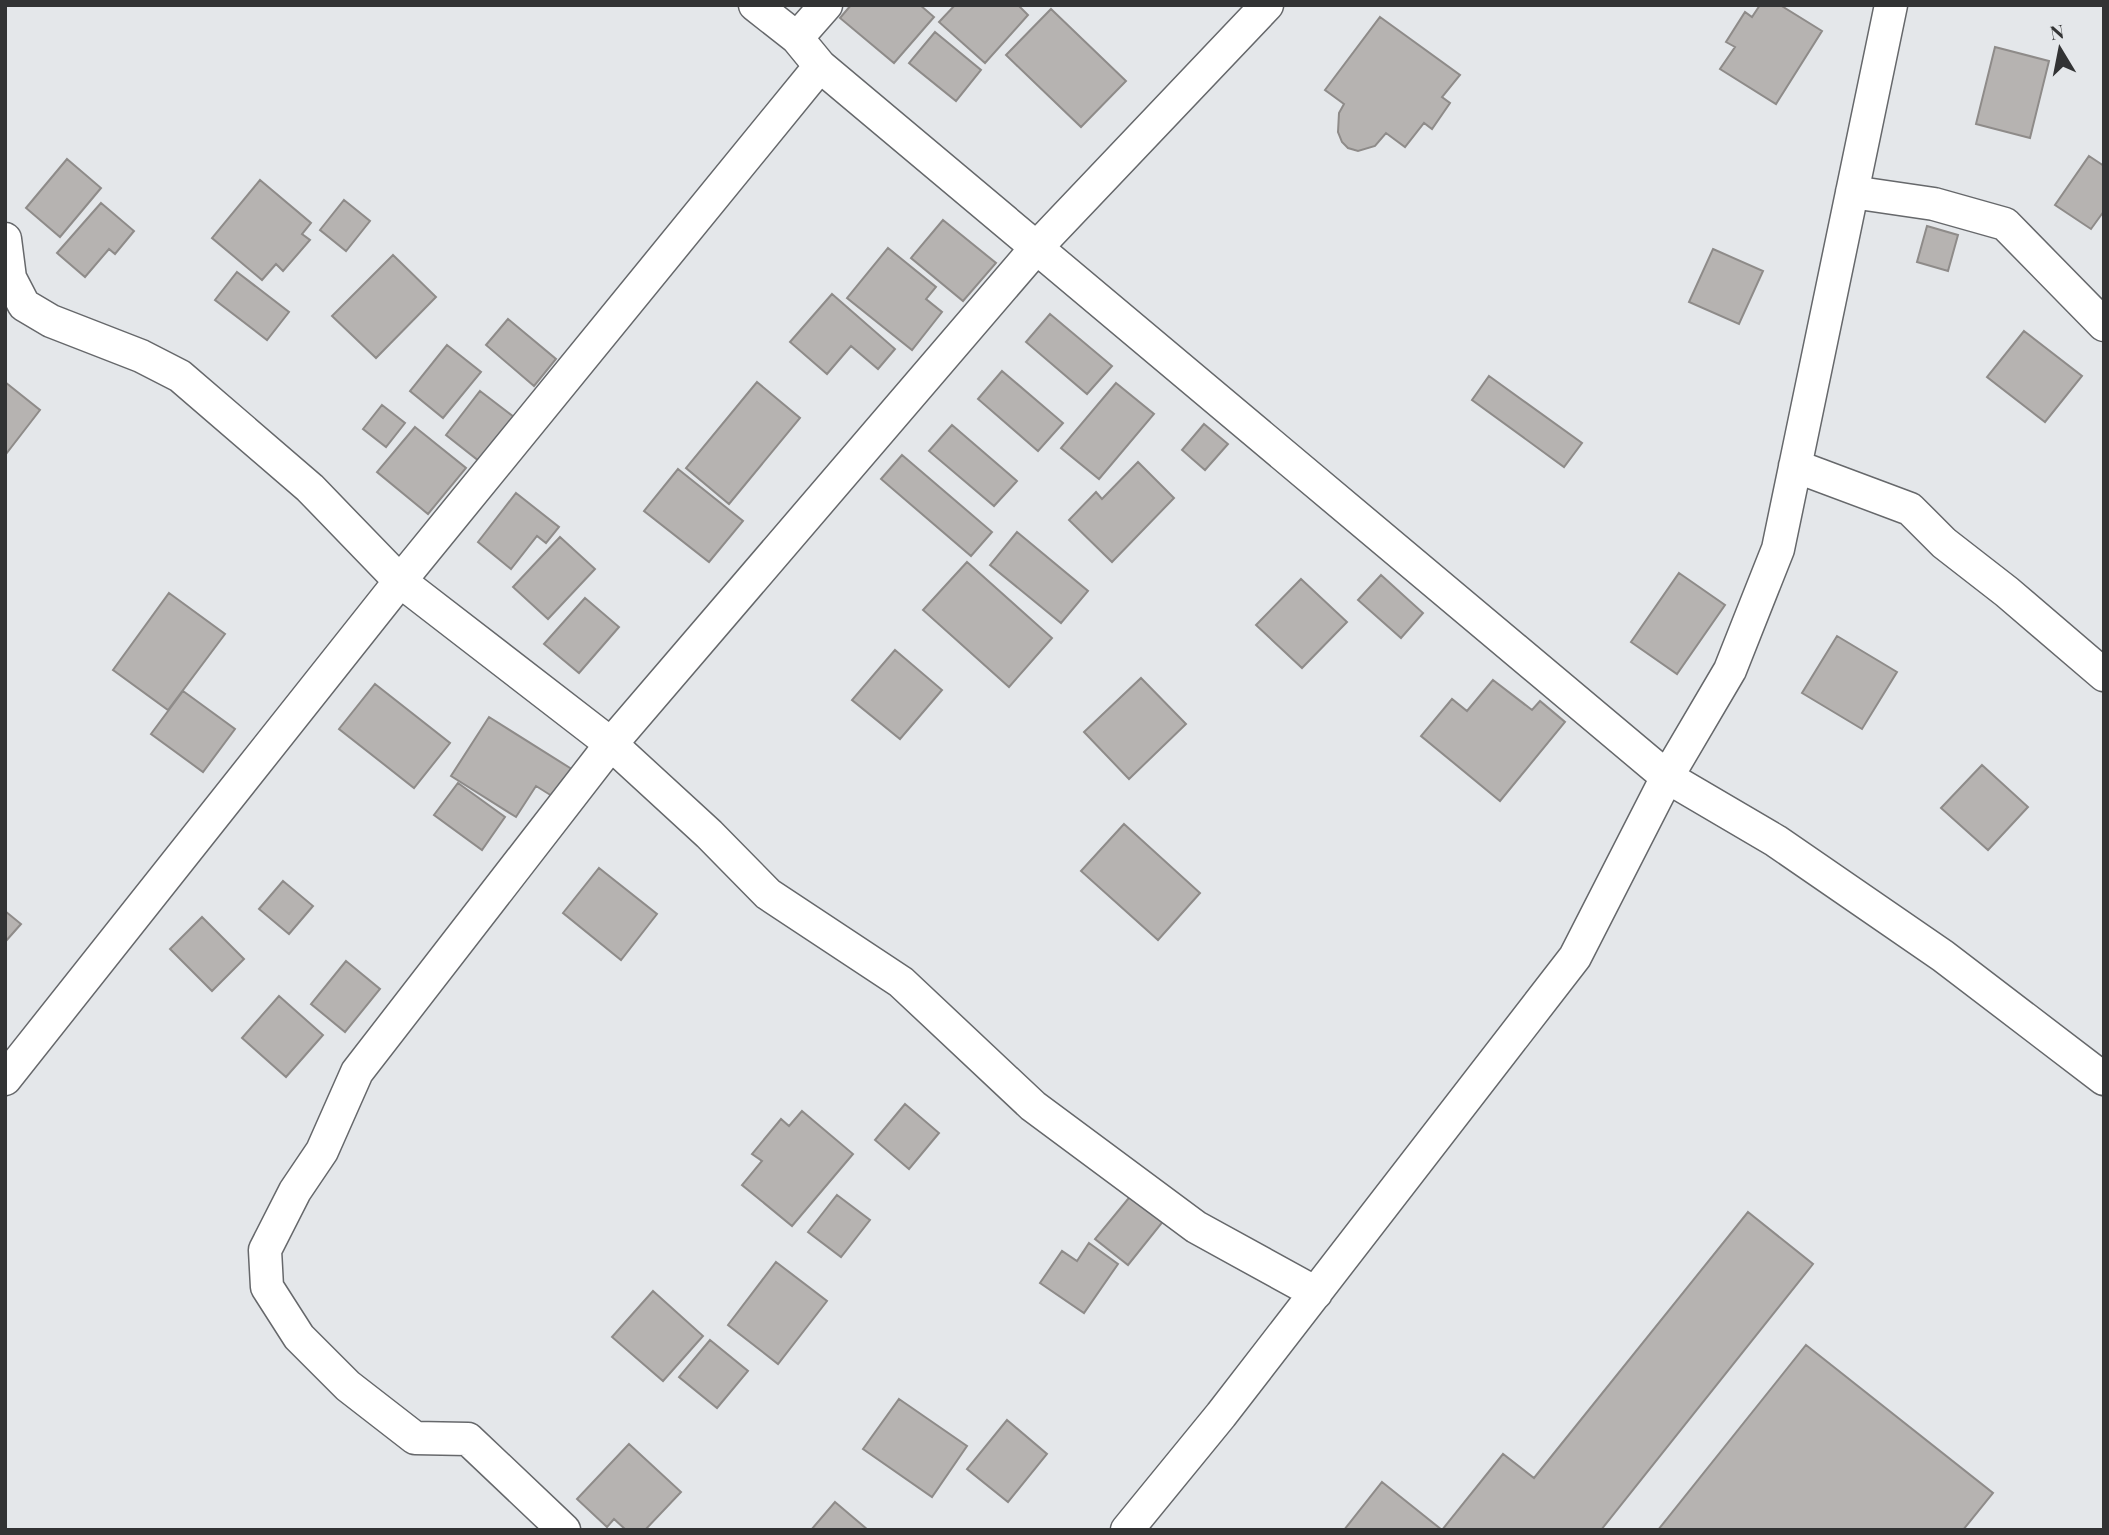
<svg xmlns="http://www.w3.org/2000/svg" width="2109" height="1535" viewBox="0 0 2109 1535" font-family="'Playfair Display',serif">
<style>
.building{fill:#b6b3b1;stroke:#8e8b89;stroke-width:2}
.lines{fill:none;stroke-linecap:round;stroke-linejoin:round}
.minor-casing{stroke:#66686b;stroke-width:35}
.minor{stroke:#fff;stroke-width:32}
</style>
<rect width="100%" height="100%" fill="#e4e7ea"/>
<path class="building" d="M851 5H920L934 17 894 63 840 18Z
M955 5H1018L1028 15 985 63 939 22Z
M1760 5H1780L1822 31 1776 104 1720 69 1735 47 1726 42 1745 12 1752 17Z
M1051 9 1126 81 1081 127 1006 55Z
M1380 17 1460 75 1442 97 1450 103 1432 129 1424 123 1405 147 1386 133 1375 146 1358 151 1348 148 1342 142 1338 132 1339 113 1344 104 1325 90Z
M935 32 981 70 956 101 909 63Z
M1995 47 2049 61 2030 138 1976 124Z
M2089 156 2104 166V211L2091 229 2055 205Z
M67 159 101 188 60 237 26 208Z
M260 180 311 223 302 234 310 240 283 271 276 264 262 280 212 238Z
M344 200 370 221 346 251 320 230Z
M101 203 134 231 115 254 109 249 85 277 57 253Z
M943 220 996 263 963 301 911 258Z
M1927 226 1958 235 1948 271 1917 262Z
M888 248 936 287 926 299 942 312 912 350 847 298Z
M1713 249 1763 271 1739 324 1689 302Z
M393 255 436 297 376 358 332 316Z
M237 272 289 312 267 340 215 300Z
M832 294 895 349 878 369 851 346 827 374 790 342Z
M1050 314 1112 366 1087 394 1026 342Z
M508 319 556 359 534 386 486 345Z
M2024 331 2082 376 2045 422 1987 377Z
M447 345 481 372 443 418 410 391Z
M1002 371 1063 423 1038 451 978 399Z
M1489 376 1582 443 1564 467 1472 400Z
M5 382 40 410 6 454H5Z
M757 382 800 418 729 504 686 468Z
M1116 383 1154 414 1099 479 1061 448Z
M480 391 514 417 479 461 446 435Z
M382 405 405 423 386 447 363 429Z
M1204 424 1228 444 1205 470 1182 450Z
M952 425 1017 481 994 506 929 451Z
M415 427 466 468 428 514 377 472Z
M902 455 992 532 971 556 881 479Z
M1138 462 1174 498 1112 562 1069 520 1096 492 1102 499Z
M678 469 743 521 709 562 644 511Z
M516 493 559 527 546 543 537 536 511 569 478 542Z
M1017 532 1088 591 1061 623 990 565Z
M560 537 595 569 548 619 513 587Z
M967 562 1052 638 1009 687 923 610Z
M1679 573 1725 605 1677 674 1631 642Z
M1381 575 1423 613 1401 638 1358 600Z
M1301 579 1347 622 1302 668 1256 625Z
M169 593 225 634 168 710 113 670Z
M585 598 619 627 579 673 544 644Z
M1837 636 1897 672 1862 729 1802 693Z
M895 650 942 690 900 739 852 700Z
M1141 678 1186 724 1129 779 1084 732Z
M1493 680 1532 710 1540 701 1565 722 1500 801 1421 736 1452 699 1467 711Z
M375 684 450 743 414 788 339 729Z
M183 691 235 729 203 772 151 734Z
M489 717 578 773 560 801 536 786 516 817 451 776Z
M1982 765 2028 807 1988 850 1941 808Z
M458 783 505 817 482 850 434 815Z
M1124 824 1200 893 1158 940 1081 871Z
M599 868 657 914 621 960 563 913Z
M283 881 313 906 289 934 259 909Z
M5 911 21 924 5 942Z
M202 917 244 959 212 991 170 949Z
M346 961 380 989 345 1032 311 1004Z
M279 996 323 1035 286 1077 242 1038Z
M905 1104 939 1133 909 1169 875 1140Z
M802 1111 853 1154 792 1226 742 1185 762 1161 752 1154 781 1119 789 1126Z
M1133 1193 1165 1219 1128 1265 1095 1239Z
M837 1195 870 1220 841 1257 808 1232Z
M1748 1212 1813 1264 1601 1530H1442L1503 1454 1534 1478Z
M1089 1243 1118 1264 1084 1313 1040 1283 1062 1251 1077 1261Z
M776 1262 827 1301 778 1364 728 1325Z
M653 1291 703 1336 663 1381 612 1337Z
M710 1340 748 1371 717 1408 679 1377Z
M1806 1345 1993 1493 1963 1530H1658Z
M899 1399 967 1446 932 1497 863 1449Z
M1007 1420 1047 1454 1008 1502 967 1469Z
M629 1444 681 1492 645 1530H626L614 1519 607 1527 577 1499Z
M1382 1482 1442 1530H1344Z
M835 1502 868 1530H811Z"/>
<g class="lines">
<g class="minor-casing">
<path id="minor" d="M755 5 797 38 820 66 1667 777 1776 841 1943 956 2104 1079
M797 38 826 5
M1852 192 1934 204 2005 224 2104 325
M5 239 10 278 24 305 51 321 141 356 180 376 310 488 400 581 611 744 709 834 768 894 901 982 1033 1106 1196 1227 1316 1293
M1795 466 1910 509 1944 543 2007 592 2104 675
M5 1079 400 581 820 66
M564 1530 468 1439 415 1438 348 1386 299 1337 267 1287 265 1250 295 1191 322 1151 357 1072 611 744 1037 247 1267 5
M1127 1530 1221 1415 1575 957 1667 777 1730 670 1778 549 1891 5"/>
</g>
<use href="#minor" class="minor"/>
</g>
<rect width="2109" height="1535" fill="none" stroke="#323334" stroke-width="14"/>
<g transform="translate(2060 49) rotate(350)" stroke="#e4e7ea" stroke-width="5" paint-order="stroke">
<path d="M0-5L12 26L0 18L-12 26Z" fill="#323334"/>
<text y="-10" font-size="19" font-weight="bold" text-anchor="middle" fill="#323334">N</text>
</g>
</svg>
